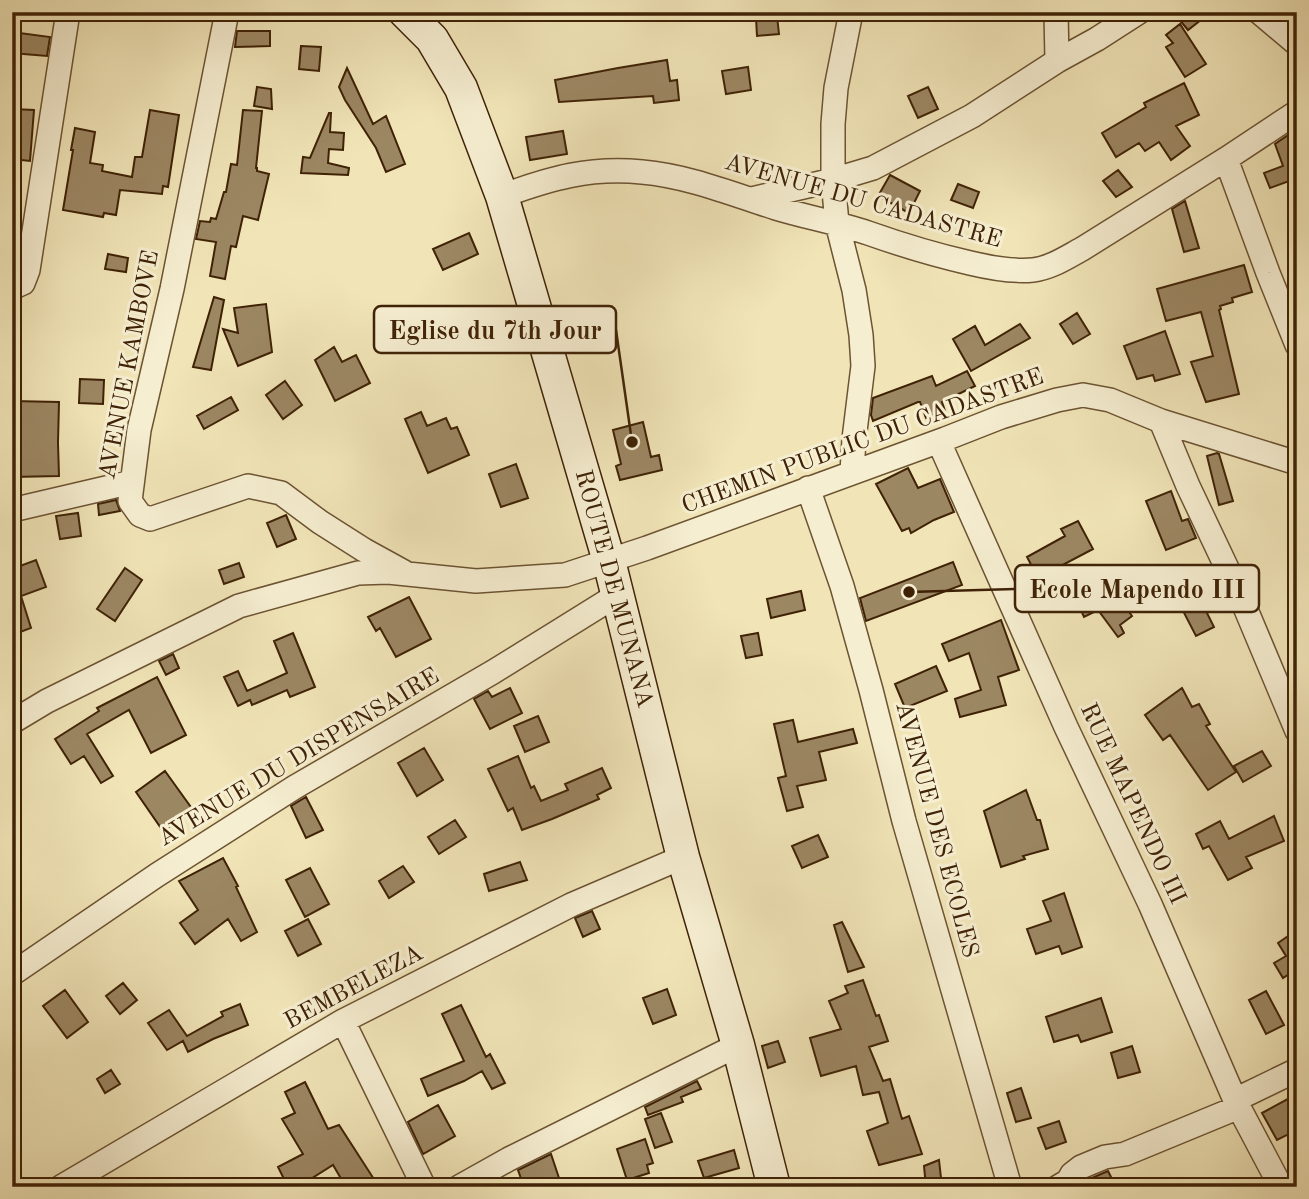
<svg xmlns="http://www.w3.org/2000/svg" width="1309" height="1199" viewBox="0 0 1309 1199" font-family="'Old Standard TT',serif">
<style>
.building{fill:#9c8763;stroke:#3f2206;stroke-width:2}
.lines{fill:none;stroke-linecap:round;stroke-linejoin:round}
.minor-casing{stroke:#6c5332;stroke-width:26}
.secondary-casing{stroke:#3f2206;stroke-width:35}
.minor{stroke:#f6eed1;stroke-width:23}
.secondary{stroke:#f6eed1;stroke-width:32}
.labels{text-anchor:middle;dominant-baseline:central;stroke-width:6;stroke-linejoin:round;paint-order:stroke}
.street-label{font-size:24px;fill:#3f2206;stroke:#f6eed1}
.leader{fill:none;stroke:#3f2206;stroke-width:2.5}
.callout-dot{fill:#3f2206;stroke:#f6eed1;stroke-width:2.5}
.callout{fill:#f6eed1;stroke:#3f2206;stroke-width:2.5}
.callout-label{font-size:26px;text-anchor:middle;font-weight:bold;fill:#3f2206}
</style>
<rect width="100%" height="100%" fill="#f1e5b8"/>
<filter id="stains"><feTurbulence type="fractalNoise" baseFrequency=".00286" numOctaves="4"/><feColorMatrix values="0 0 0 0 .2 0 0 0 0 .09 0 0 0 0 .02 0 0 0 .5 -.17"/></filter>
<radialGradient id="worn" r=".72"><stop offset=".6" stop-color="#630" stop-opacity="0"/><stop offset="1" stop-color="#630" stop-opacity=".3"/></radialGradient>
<path class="building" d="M1173 12H1211L1188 30Z
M777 16 779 34 757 36 756 18Z
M1180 24 1206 64 1185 77 1166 47 1173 43 1166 35Z
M237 31H270V46L235 47Z
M12 32 50 37 47 56 12 53Z
M301 46 321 47 319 71 299 69Z
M667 60 670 81 677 80 679 100 654 103 653 96 559 102 555 80 618 68Z
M748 67 751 90 726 94 722 71Z
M347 68 373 124 386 116 405 164 386 172 376 148 345 100 339 87Z
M1184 83 1199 115 1176 126 1190 146 1171 160 1159 142 1145 151 1139 143 1116 157 1102 133 1146 107 1144 103Z
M257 87 271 89 272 109 254 106Z
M928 87 938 109 918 118 908 96Z
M12 109 34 110 30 161 12 159Z
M150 110 179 115 168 187 163 186 162 194 120 190 116 215 104 213 103 217 63 210 73 150H71L75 128 95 132 90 163 103 165 102 171 132 177 135 157H142Z
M243 110 262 111 256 168H257V171L269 174 258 220 243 216 236 247 231 246 225 279 210 276 216 242 196 239 200 221 210 222 211 218 216 219 224 192H226L231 164 237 165Z
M329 113H331L330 132 344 133 343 150 329 149 328 163 349 168 348 175 301 173 303 157 310 158Z
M1297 129V198H1295L1289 181 1270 188 1264 173 1283 166 1275 144Z
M563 131 567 154 530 160 526 137Z
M1118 170 1132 187 1116 197 1103 181Z
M890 175 920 191 909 213 878 196Z
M958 184 979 192 973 208 951 200Z
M1185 201 1199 248 1184 252 1172 209Z
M469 233 478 254 443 270 433 249Z
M108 254 128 258 126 272 105 269Z
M1244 265 1252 292 1232 298 1233 302 1220 306 1221 309 1219 310 1239 394 1206 402 1191 362 1213 356 1201 312 1166 321 1157 289Z
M214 297 224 300 211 370 193 367Z
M266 304 272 352 238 366 223 329 238 333 234 308Z
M1077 313 1090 334 1073 344 1060 324Z
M1020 324 1030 338 971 371 953 339 975 326 985 345Z
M1165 331 1180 374 1155 381 1153 375 1137 379 1124 346Z
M334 347 342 362 356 355 370 383 335 401 315 360Z
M967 371 975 386 942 402 945 411 926 418 920 402H918L873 421 871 415 873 398 932 376 936 386Z
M80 379 104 380 103 404 79 403Z
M285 381 302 405 283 419 266 395Z
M231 397 238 410 204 429 197 416Z
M12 401 59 402 58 443 59 476 12 477Z
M421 412 427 426 446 418 451 429 457 427 469 455 428 473 405 419Z
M643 422 651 457 659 455 662 470 620 480 616 466 621 464 613 430Z
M1217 453 1219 454 1233 501 1219 505 1207 456Z
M516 464 528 498 501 507 489 474Z
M908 468 918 488 940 479 954 512 934 520 911 533 909 528 902 531 876 484Z
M1171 491 1182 521 1188 519 1196 538 1166 550 1146 501Z
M116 500 120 511 99 515 98 504Z
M78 513 81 536 60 539 56 516Z
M286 515 296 539 277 547 267 523Z
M1078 521 1093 549 1038 578 1027 557 1065 536 1061 529Z
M36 560 46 587 21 596 31 628 12 635V569Z
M953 562 962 585 866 621 860 598Z
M239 563 244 577 224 584 219 570Z
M125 568 142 580 115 621 97 609Z
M1197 574 1205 593 1198 595 1214 627 1196 636 1179 603 1174 605 1166 586Z
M1099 581 1112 609 1122 602 1132 616 1120 625 1124 633 1118 637 1098 610 1084 617 1073 593Z
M801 591 805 610 771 618 767 599Z
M409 597 431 639 396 657 380 628 376 631 368 617Z
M1001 620 1019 670 998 677 1006 705 960 717 955 699 981 690 969 653 949 661 942 644Z
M293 633 315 687 290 697 287 690 252 705 250 700 238 706 224 677 238 671 247 691 287 673 274 641Z
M758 633 762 655 746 658 741 636Z
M173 654 179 668 166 675 159 661Z
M936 666 947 691 905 708 895 684Z
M157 677 186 735 151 753 129 710 87 734 113 776 101 783 84 756 71 764 55 739 99 711 97 708Z
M510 688 522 713 490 729 474 699 488 691 492 697Z
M1182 688 1192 707 1199 704 1210 724 1206 726 1236 772 1208 790 1170 735 1163 740 1145 715Z
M538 716 549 742 525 752 514 726Z
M793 720 798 742 853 729 857 743 819 752 826 780 797 786 803 807 787 811 778 778 786 776 774 724Z
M424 748 443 780 417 796 398 763Z
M1262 751 1271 766 1243 782 1234 766Z
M518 756 531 788 534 786 541 801 568 790 565 784 602 768 611 788 597 795 599 799 552 819 522 830 513 808 508 811 488 769Z
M165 771 193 810 163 831 136 792Z
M1026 790 1037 820H1040L1048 849 1023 856 1025 859 1001 867 984 811Z
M306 797 323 830 306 838 291 806Z
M1274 816 1284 841 1246 857 1252 868 1228 880 1209 846 1203 849 1196 834 1220 821 1229 839Z
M455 820 466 837 439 854 428 837Z
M818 835 828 857 802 868 792 846Z
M223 858 238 886 236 887 257 932 241 941 228 919 195 944 180 923 198 910 179 881Z
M520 862 527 880 489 891 484 874Z
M403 866 414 882 389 898 379 881Z
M310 868 329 904 305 917 286 880Z
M1064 893 1082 947 1062 954 1059 946 1036 954 1027 929 1051 921 1043 901Z
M592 911 600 929 583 937 575 918Z
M308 919 321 944 298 956 285 931Z
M842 922 864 967 848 972 834 925Z
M1297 930V972L1295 970 1283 978 1274 963 1286 956 1278 943Z
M863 980 876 1016 879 1015 888 1041 869 1047 883 1081 890 1079 902 1119 909 1116 922 1154 879 1165 867 1131 888 1123 879 1092 863 1095 856 1066 821 1076 810 1038 841 1029 829 1001 848 993 845 986Z
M123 983 137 1000 120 1014 106 996Z
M667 989 676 1015 653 1024 643 998Z
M65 990 88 1022 67 1038 43 1006Z
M1266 991 1284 1025 1266 1034 1249 1000Z
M1101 998 1112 1032 1081 1042 1078 1035 1054 1042 1046 1017Z
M240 1004 248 1025 213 1039 188 1052 183 1041 167 1050 148 1023 169 1010 187 1036 223 1016 221 1012Z
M461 1005 486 1057 490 1054 505 1083 492 1089 482 1071 464 1081 428 1096 421 1079 464 1061 442 1014Z
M778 1041 785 1062 768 1068 762 1046Z
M1132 1046 1140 1072 1118 1078 1111 1053Z
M111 1070 120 1084 105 1093 97 1079Z
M697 1081 701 1089 681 1097 683 1102 648 1115 645 1107Z
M305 1082 328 1129 339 1125 379 1187H346L333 1165 298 1187H288L278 1167 303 1154 282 1119 295 1113 285 1092Z
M1021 1088 1031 1118 1016 1122 1007 1093Z
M1297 1094V1130L1277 1140 1262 1113Z
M438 1105 455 1136 423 1154 408 1122Z
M661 1113 672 1142 655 1148 645 1119Z
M1059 1121 1066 1142 1046 1149 1038 1128Z
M645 1139 653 1163 647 1165 649 1173 627 1180 617 1149Z
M734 1150 739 1168 704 1178 698 1161Z
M551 1154 562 1187H524L518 1170Z
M939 1160 942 1187H926L924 1166Z
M1108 1171 1112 1179 1094 1187H1089L1087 1180Z"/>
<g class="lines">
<g class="minor-casing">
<path id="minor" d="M227 12 172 289 139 430 130 501 140 515 150 519 248 486 281 493 320 522 364 550 404 572
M851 12 836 88 833 124V180L837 223 854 290 861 335 863 366 854 439 852 472
M1056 12 1057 61
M1259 12 1297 44
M1226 159 1268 273 1297 345
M502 196C551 178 589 167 642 172 688 176 732 194 776 208 806 217 838 223 868 233 902 245 935 255 970 263 991 268 1012 272 1033 270 1051 268 1067 257 1082 249L1226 159 1297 112
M752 199 833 180 873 168 972 116 1057 61 1097 39 1139 12
M12 288 23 283 28 270 68 12
M1161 421 1188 486 1242 600 1297 731
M939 442 1066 727 1150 904 1235 1100 1281 1187
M808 488 842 586 871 690 904 821 1010 1187
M12 510 132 482
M12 722 47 701 239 606 358 573 388 572 476 581 565 575 647 548 945 439 1001 417 1057 400 1083 395 1110 400 1161 421 1297 463
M12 974 157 875 295 787 493 672 617 595
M343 1021 424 1187
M1235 1100 1297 1070
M61 1187 343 1021 571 905 683 857
M459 1187 509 1159 738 1045
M1058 1187 1068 1181 1072 1174 1081 1167 1105 1157 1125 1154 1239 1107"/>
</g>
<g class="secondary-casing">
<path id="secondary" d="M405 12 432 39 461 88 502 196 609 561 683 857 738 1045 774 1187"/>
</g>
<use href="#minor" class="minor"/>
<use href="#secondary" class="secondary"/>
</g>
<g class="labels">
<g class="street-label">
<text transform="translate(863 202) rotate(16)">AVENUE DU CADASTRE</text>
<text transform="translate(130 365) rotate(-79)">AVENUE KAMBOVE</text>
<text transform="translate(863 442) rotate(-20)">CHEMIN PUBLIC DU CADASTRE</text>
<text transform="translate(613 589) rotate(75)">ROUTE DE MUNANA</text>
<text transform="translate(299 758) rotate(-31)">AVENUE DU DISPENSAIRE</text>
<text transform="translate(1132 804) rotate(65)">RUE MAPENDO III</text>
<text transform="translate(936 830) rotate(75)">AVENUE DES ECOLES</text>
<text transform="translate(354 988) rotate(-28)">BEMBELEZA</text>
</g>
</g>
<path class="leader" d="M632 442L616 330M909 592L1015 589"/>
<g class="callout-dot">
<circle cx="632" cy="442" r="7"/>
<circle cx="909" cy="592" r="7"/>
</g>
<g class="callout">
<rect x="374" y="306" width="242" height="47" rx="7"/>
<rect x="1015" y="565" width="244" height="47" rx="7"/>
</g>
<g class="callout-label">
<text x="495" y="339">Eglise du 7th Jour</text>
<text x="1137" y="598">Ecole Mapendo III</text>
</g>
<rect width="1309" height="1199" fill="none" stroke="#f1e5b8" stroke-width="42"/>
<rect x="14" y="14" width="1281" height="1171" fill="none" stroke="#3f2206" stroke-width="3.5"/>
<rect x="21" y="21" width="1267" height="1157" fill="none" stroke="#3f2206" stroke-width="2"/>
<rect width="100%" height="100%" filter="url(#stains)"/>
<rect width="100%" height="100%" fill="url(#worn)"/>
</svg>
